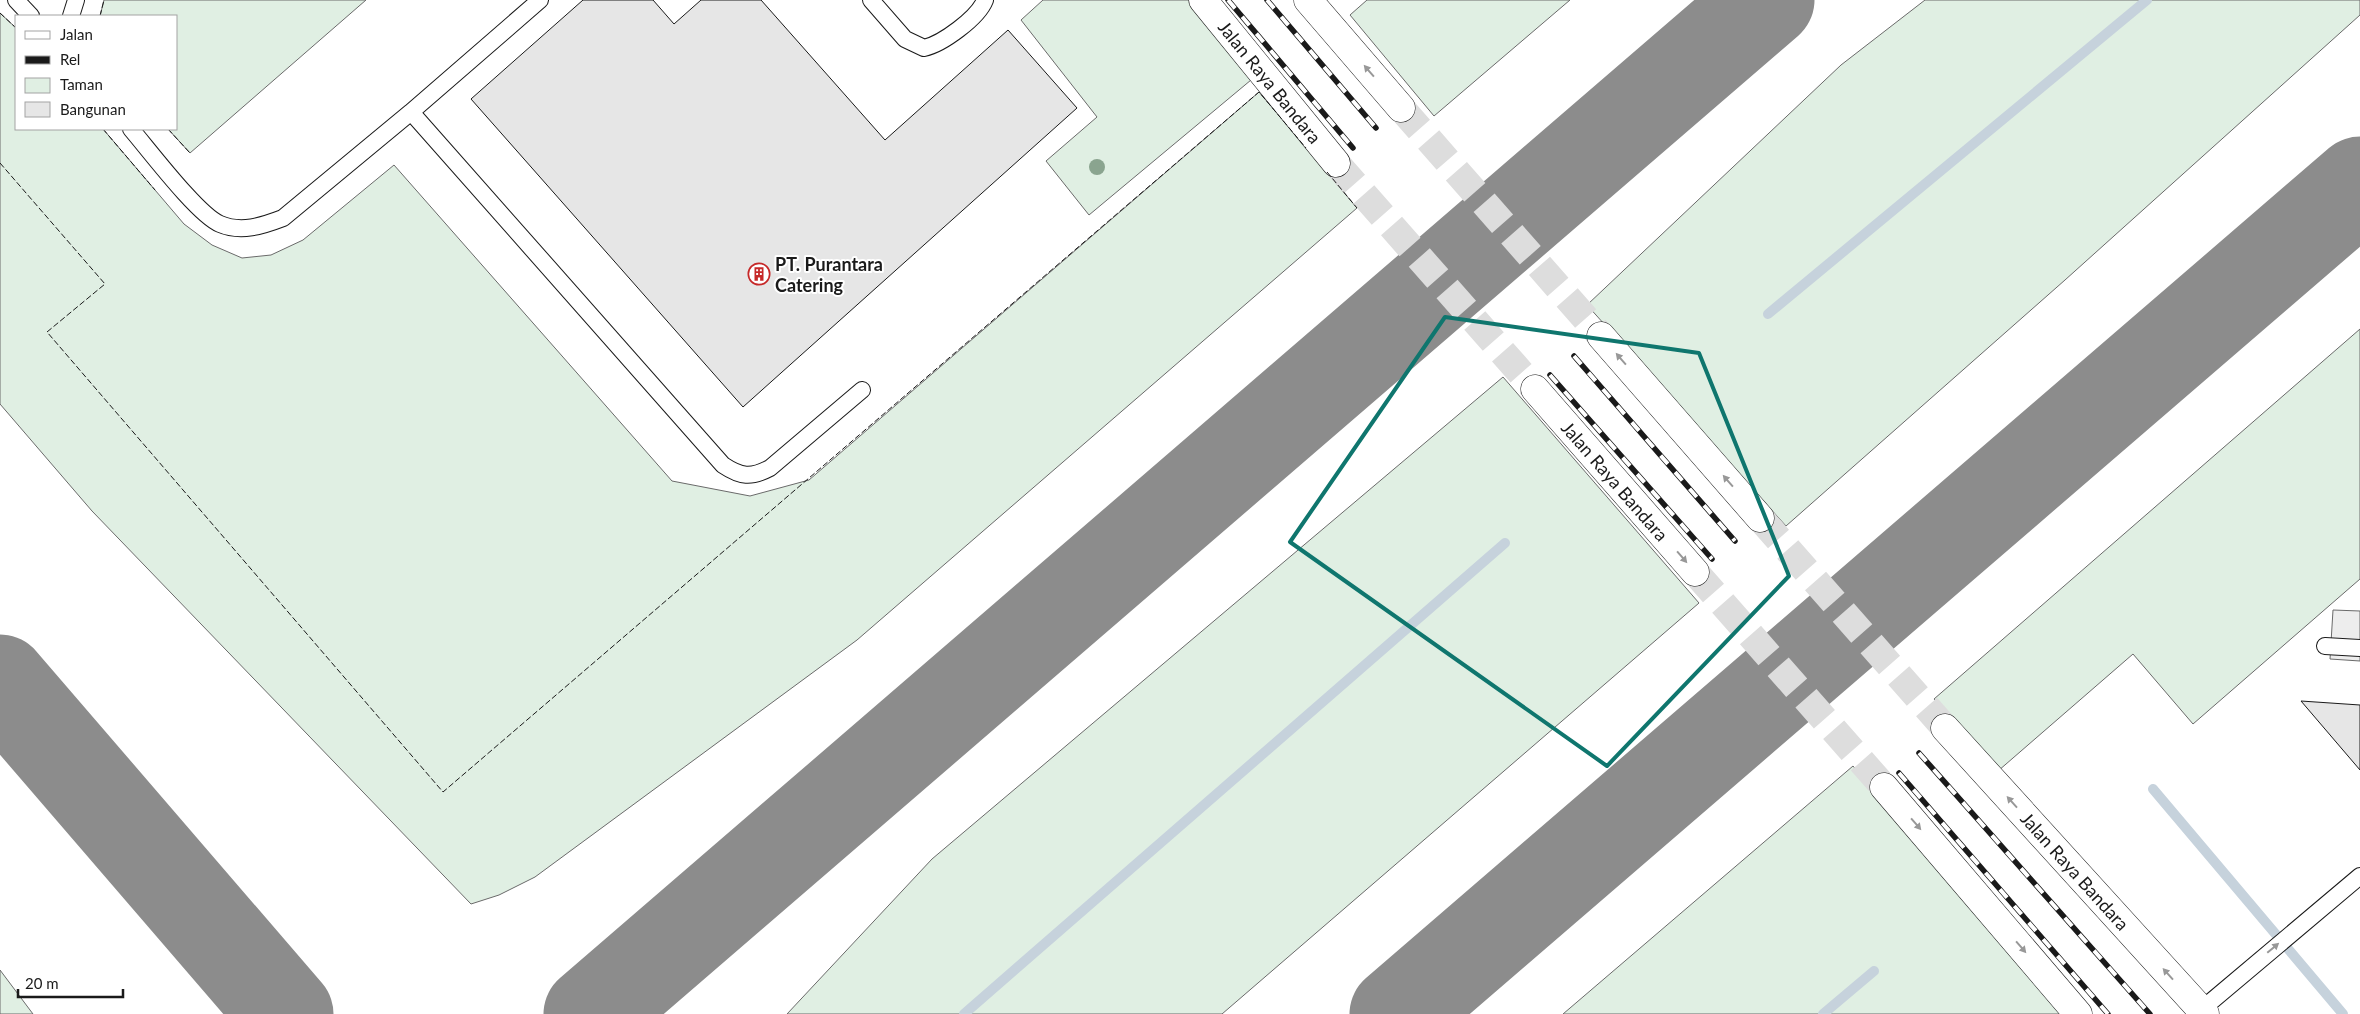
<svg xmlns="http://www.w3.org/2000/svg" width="2360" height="1014" viewBox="0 0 2360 1014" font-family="Lato,sans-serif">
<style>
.green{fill:#e0efe3;stroke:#6a6a6a}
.parking{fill:#ededed;stroke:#6a6a6a}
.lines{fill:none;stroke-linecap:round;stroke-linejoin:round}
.stream{stroke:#c6d2dc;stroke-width:10}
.taxiway{stroke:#8c8c8c;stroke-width:95}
.building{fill:#e6e6e6;stroke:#1a1a1a}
.tertiary-tunnel{stroke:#ddd;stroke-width:28;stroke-dasharray:28 14;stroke-linecap:butt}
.service-casing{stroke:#1a1a1a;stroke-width:18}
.tertiary-casing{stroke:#1a1a1a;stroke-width:29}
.service{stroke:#fff;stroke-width:16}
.tertiary{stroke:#fff;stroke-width:28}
.rail-casing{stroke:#1a1a1a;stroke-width:5.5}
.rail{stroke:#fff;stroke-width:4;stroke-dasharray:11;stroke-linecap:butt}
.fence{stroke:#1a1a1a;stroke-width:1;stroke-dasharray:6 2.5;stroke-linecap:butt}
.tree{fill:#8aa48f}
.oneway{fill:#989898}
.marked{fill:none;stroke:#0f766e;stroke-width:4;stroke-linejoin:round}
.labels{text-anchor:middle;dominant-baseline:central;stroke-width:4;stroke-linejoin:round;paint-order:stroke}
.street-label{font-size:18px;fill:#1a1a1a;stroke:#fff}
.poi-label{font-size:18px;font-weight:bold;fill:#1a1a1a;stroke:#fff;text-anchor:start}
</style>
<rect width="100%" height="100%" fill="#fff"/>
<path class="green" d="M104 0H366L190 153 168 129H176V16H100Z
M1043 0H1191L1251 80 1089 215 1046 161 1097 117 1021 20Z
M1367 0H1570L1434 116 1350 15Z
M1925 0H2360V15L2065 280 1786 526 1587 305 1841 65Z
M0 13 16 28V129H103L184 224 212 245 242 258 271 255 303 240 394 165 672 481 750 496 809 480 1259 92 1357 208 857 640 535 877 499 895 471 904 92 511 0 404Z
M2360 329V579L2193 724 2133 654 1998 771 1934 699Z
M1503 377 1699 603 1222 1014H787L932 859Z
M1853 766 2069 1014H1563Z
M0 970 33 1014H0Z"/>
<path class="parking" d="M2333 610 2360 611V661L2330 659Z"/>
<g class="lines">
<path class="stream" d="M1768 314 2147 0
M2153 789 2343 1014
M964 1014 1505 543
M1823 1014 1874 971"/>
<path class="taxiway" d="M0 682 286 1014
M591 1014 1767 0
M1397 1014 2360 184"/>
</g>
<path class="building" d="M583 0H653L674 24 701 0H761L885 140 1008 30 1077 108 743 407 471 99Z
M2301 701 2360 705V770Z"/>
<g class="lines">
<path class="tertiary-tunnel" d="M1401 108 1601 336
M1336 163 1535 389
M1760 518 1945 728
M1695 572 1884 787"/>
<g class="service-casing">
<path id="service" d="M16 0 31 16
M871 0 905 39 924 48C942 44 978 18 985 0
M71 16 76 0
M411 112 723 465C741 477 751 478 770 468L862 390
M131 129C149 150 198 215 220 224 241 233 262 226 283 218L411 112 540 0
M2325 646 2360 648
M2201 1010 2360 876"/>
</g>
<g class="tertiary-casing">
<path id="tertiary" d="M1203 0 1336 163
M1308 0 1401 108
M1601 336 1760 518
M1535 389 1695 572
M1945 728 2205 1014
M1884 787 2078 1014"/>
</g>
<use href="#service" class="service"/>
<use href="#tertiary" class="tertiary"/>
<g class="rail-casing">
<path id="rail" d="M1228 0 1353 148
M1267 0 1376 128
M1574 356 1735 541
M1550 375 1712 559
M1919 753 2150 1014
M1899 773 2108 1014"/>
</g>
<use href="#rail" class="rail"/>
<path class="fence" d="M0 13 16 28
M100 16 104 0
M103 129 155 190
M168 129 190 153
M0 163 105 284 47 332 443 792 1259 92 1306 148
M1327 172 1357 208"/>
</g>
<circle class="tree" cx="1097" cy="167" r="8"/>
<defs><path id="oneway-solid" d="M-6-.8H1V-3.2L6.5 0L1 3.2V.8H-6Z" transform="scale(1.25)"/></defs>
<g class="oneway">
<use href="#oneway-solid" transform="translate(1369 71) rotate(-131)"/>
<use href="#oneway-solid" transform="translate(1621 359) rotate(-131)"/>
<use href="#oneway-solid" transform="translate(1728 481) rotate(-131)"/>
<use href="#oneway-solid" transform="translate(1682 557) rotate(49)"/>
<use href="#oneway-solid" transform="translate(2012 802) rotate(-132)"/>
<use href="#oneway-solid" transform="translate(1916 824) rotate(49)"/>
<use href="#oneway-solid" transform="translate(2021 947) rotate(49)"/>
<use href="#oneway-solid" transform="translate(2273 948) rotate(-40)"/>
<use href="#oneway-solid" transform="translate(2168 974) rotate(-132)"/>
</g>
<path class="marked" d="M1445 317 1699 353 1789 576 1607 766 1290 542Z"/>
<defs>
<g id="building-ring" transform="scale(1.125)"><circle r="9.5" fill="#fff" stroke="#c62828" stroke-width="1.5"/><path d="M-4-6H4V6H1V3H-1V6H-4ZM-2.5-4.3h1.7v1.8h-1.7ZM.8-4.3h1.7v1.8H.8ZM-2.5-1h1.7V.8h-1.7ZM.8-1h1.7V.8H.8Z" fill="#c62828"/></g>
</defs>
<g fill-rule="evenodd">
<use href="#building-ring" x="759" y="274"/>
</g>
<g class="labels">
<g class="street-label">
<text transform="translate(1270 82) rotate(51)">Jalan Raya Bandara</text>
<text transform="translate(1615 481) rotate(49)">Jalan Raya Bandara</text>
<text transform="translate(2075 871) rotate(48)">Jalan Raya Bandara</text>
</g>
<g class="poi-label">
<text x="775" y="264">PT. Purantara<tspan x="775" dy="21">Catering</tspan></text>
</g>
</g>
<rect x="15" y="15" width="162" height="115" fill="#ffffff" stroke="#a3a3a3"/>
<rect x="25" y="31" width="25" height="8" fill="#ffffff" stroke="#a3a3a3"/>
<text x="60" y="40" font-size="15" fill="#1a1a1a">Jalan</text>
<rect x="25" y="56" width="25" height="8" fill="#1a1a1a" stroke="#a3a3a3"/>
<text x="60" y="65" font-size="15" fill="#1a1a1a">Rel</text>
<rect x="25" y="78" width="25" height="15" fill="#e0efe3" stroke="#a3a3a3"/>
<text x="60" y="90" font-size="15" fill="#1a1a1a">Taman</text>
<rect x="25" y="102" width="25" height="15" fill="#e6e6e6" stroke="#a3a3a3"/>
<text x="60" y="115" font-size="15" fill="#1a1a1a">Bangunan</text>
<path d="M18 989v8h105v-8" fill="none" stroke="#1a1a1a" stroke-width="2.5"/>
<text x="25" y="989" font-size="15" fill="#1a1a1a" stroke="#ffffff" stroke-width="4" paint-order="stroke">20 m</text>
</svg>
